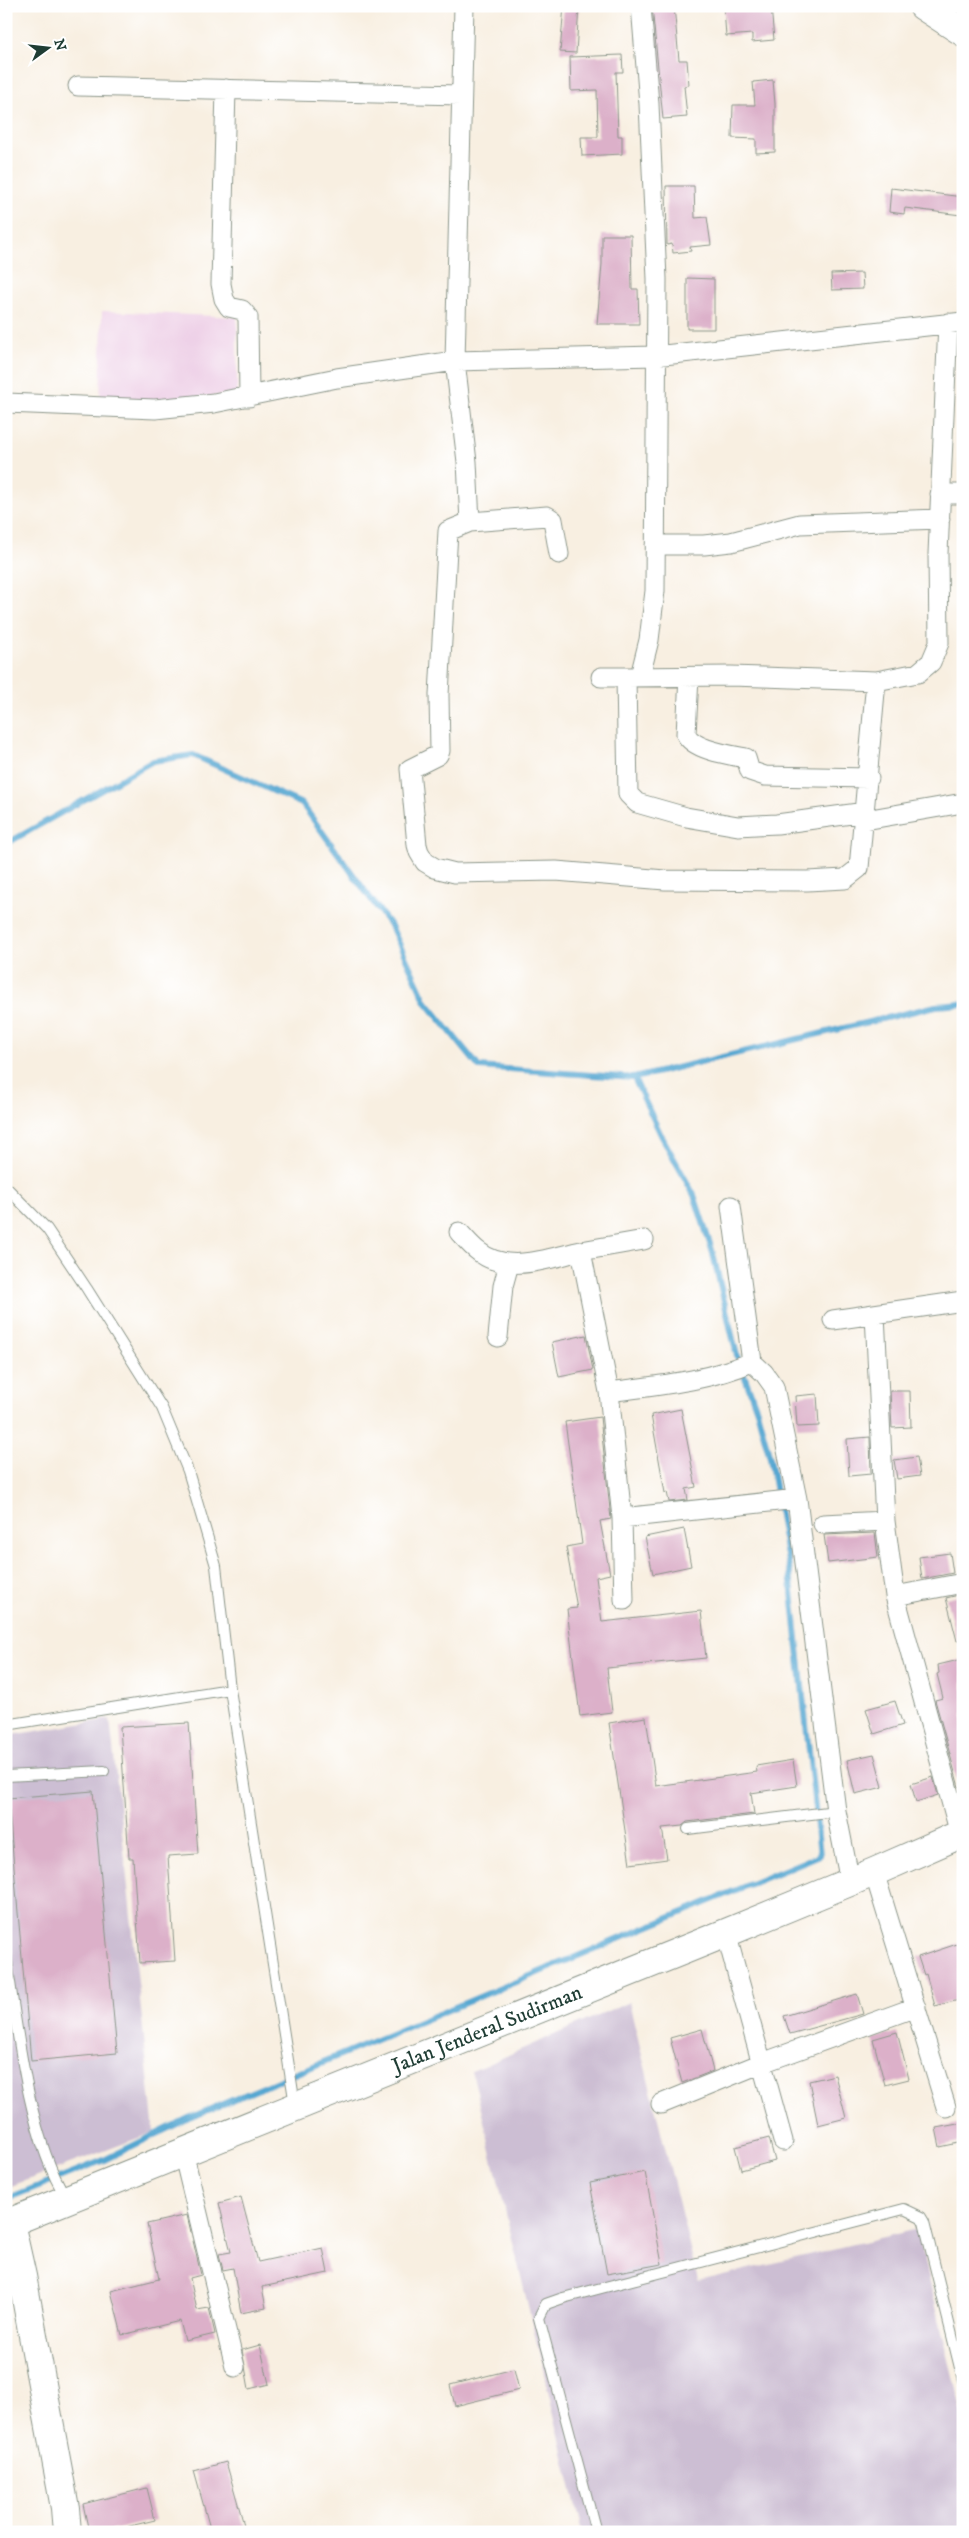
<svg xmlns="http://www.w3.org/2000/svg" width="969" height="2538" viewBox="0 0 969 2538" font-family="'IM FELL DW Pica',serif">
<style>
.built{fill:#eed0e7}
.industrial{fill:#ccbed3}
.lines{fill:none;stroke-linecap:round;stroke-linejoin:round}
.stream{stroke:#56a7d1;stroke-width:6}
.building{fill:#dcb0c9}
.lane-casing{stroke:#8c968a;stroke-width:12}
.street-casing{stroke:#8c968a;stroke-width:21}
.secondary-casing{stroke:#8c968a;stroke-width:30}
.primary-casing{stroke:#8c968a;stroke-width:30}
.lane{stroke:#fff;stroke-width:10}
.street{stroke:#fff;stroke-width:19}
.secondary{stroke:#fff;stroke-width:28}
.primary{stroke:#fff;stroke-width:28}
.labels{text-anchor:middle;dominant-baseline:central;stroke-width:4;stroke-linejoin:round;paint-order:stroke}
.street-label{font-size:21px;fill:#1f3d34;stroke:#fff}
</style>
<rect width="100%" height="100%" fill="#fff"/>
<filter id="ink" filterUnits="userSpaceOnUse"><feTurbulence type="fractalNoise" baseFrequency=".02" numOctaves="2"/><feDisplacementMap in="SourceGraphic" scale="10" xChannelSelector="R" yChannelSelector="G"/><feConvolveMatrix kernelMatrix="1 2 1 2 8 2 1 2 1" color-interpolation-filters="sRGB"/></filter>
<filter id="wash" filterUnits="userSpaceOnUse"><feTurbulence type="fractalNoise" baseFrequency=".0096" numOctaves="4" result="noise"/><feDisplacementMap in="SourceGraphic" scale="20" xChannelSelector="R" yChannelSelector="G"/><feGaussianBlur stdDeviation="1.12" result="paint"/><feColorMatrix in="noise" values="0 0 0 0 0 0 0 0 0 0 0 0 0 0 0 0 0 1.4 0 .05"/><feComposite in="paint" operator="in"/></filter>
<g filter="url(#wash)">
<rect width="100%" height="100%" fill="#f8efe1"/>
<path class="built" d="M102,311L237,317V394L100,405Z"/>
<path class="industrial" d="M110,1719L154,2132L6,2188V1736Z
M629,2002L698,2281L917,2229L963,2417V2532H582L472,2071Z"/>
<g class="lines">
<path class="stream" d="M6,844L153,761L193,755L302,804L392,928L426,1002L479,1067L634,1078L936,1006L963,1004
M6,2199L104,2160L189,2118L820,1855L790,1573L770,1458L757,1410L737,1356L712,1250L694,1195L661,1135L634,1078"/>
</g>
<g id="blocks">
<path class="building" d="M564,6H579L576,53L560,52Z
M652,6H674L679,60H687L689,85L684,86L687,117L663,119Z
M749,6H771L774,40L752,42V34L726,36L724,9Z
M622,55L623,72H616L618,136H622V154L582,156L581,137H598L597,90L571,91L570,57Z
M773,80L775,104V152L756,153V139L732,138L733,105H755L753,82Z
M666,186H694L695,218L707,217L711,245L690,247L691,251L673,253L672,244L667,245Z
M891,188L963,197L961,215L905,208L904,214L889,212Z
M602,235H631L632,289H638L639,324H597L602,264Z
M862,273L863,289L832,290L831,274Z
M687,278L714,279V329H687Z
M586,1335L593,1370L559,1377L552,1342Z
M890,1391H910L911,1427L892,1428Z
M817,1394L819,1426L797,1427L795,1396Z
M681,1409L696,1487L686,1489L688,1500L669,1502L667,1492L665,1493L651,1415Z
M600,1417L611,1519L600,1521L610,1574L596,1577L602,1622L701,1611L706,1658L607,1668L612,1712L580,1716L567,1609L577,1608L566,1547L582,1544L565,1422Z
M870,1437L871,1474L849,1476L847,1439Z
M917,1457L920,1476L897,1479L894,1460Z
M684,1529L691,1566L653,1574L645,1537Z
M875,1533L878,1557L828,1563L824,1535Z
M950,1553L953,1573L922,1579L919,1557Z
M963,1594V1640L957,1641L946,1598Z
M963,1659V1787H959L935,1700L943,1698L937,1674L939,1673L938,1665Z
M895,1701L903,1725L874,1734L866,1709Z
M646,1717L656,1786L757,1772L756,1766L793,1760L797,1786L751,1793L754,1814L687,1822L682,1826L662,1828L667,1859L630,1864L609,1723Z
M189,1723L198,1854L168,1856L175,1961L140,1963L133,1858H129L120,1727Z
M874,1754L883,1787L855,1794L847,1760Z
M933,1777L938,1795L916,1802L911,1784Z
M93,1791L117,2053L31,2061L8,1798Z
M963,1942V1999L935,2006L926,1974L924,1975L918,1957Z
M857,1994L863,2014L790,2034L784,2016Z
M702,2029L713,2071L682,2083L670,2038Z
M897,2032L909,2079L885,2085L873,2039Z
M835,2075L846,2118L818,2125L809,2081Z
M963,2123V2142L940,2147L936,2128Z
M769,2138L775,2161L741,2170L735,2147Z
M645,2172L662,2264L607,2274L590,2183Z
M241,2197L258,2262L323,2248L328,2273L262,2287L266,2308L241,2313L233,2268L223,2270L219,2254L231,2252L219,2203Z
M187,2215L201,2275L190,2278L197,2310L209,2308L215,2334L185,2341L180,2321L122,2335L111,2291L159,2279L147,2224Z
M260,2345L269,2384L249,2389L242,2350Z
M514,2369L519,2390L455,2406L450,2385Z
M226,2462L246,2532H211L194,2471Z
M147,2488L155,2520L105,2532H89L83,2504Z"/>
</g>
</g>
<g filter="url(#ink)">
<use href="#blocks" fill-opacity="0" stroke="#8c968a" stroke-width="1"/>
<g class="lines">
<defs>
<path id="lane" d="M6,1187L47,1229L87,1289L162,1408L188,1471L216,1566L230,1689L295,2105
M6,1725L230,1689
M6,1776L104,1771
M688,1829L836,1811
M6,1954C16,2022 29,2141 66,2197
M596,2532L539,2318L546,2304L563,2298L904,2209L921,2217L924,2222L963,2380"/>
<path id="street" d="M464,6L455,361L467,462L470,522L448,531L439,695L440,751L438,755L410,769L417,845L419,852L425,862L435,868L455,873L556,871L665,880L807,881L845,879L859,868L876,681
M78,86L460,95
M226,89L221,284L224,299L229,307L242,310L248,317L249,397
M6,403L155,409L214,403L337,378L455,361L655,356L963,322
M940,494H963
M470,522L547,516L553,520L559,554
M655,545H704L731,542L800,524L940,519
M640,676L649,640L655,591L657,279L649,104L641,6
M601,677H626
M689,677L686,734C693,750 730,755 746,758L750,771L765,776L869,778
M866,812L777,824L738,826L686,817L637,803L628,794L626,677L731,676L876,681L918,673L931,662L939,643L938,554L948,323
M865,820L963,803
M731,1206L752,1362
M459,1232C465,1238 471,1246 478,1251C506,1275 549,1258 581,1251L609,1392
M581,1251L644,1240
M875,1314L885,1521L895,1596L960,1834
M833,1320L963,1301
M498,1337L503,1286L509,1264
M622,1518L797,1499
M823,1524L885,1521
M895,1596L963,1583
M624,1600L622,1518L609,1392C660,1385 704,1382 752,1362L764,1373L774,1387L797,1499L836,1811L850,1882
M874,1872L946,2107
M726,1933L783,2141
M661,2104L762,2063L916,2007
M183,2152L235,2367"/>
<path id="secondary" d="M923,6L963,32
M10,2223L22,2276L65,2508L67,2532"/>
<g id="primary">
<path id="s1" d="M6,2224L726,1933L874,1872L963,1833"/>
</g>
</defs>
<use href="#lane" class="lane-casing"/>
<use href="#street" class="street-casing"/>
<use href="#secondary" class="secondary-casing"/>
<use href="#primary" class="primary-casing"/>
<use href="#lane" class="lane"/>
<use href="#street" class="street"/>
<use href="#secondary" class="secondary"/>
<use href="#primary" class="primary"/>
</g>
</g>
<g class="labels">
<g class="street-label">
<text stroke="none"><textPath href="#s1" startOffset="519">Jalan Jenderal Sudirman</textPath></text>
</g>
</g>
<rect width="969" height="2538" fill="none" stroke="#fff" stroke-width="25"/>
<g transform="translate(48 48) rotate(75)" stroke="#ffffff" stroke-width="4" paint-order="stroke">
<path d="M0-4L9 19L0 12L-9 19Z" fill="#1f3d34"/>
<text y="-8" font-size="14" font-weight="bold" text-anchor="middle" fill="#1f3d34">N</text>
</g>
</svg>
